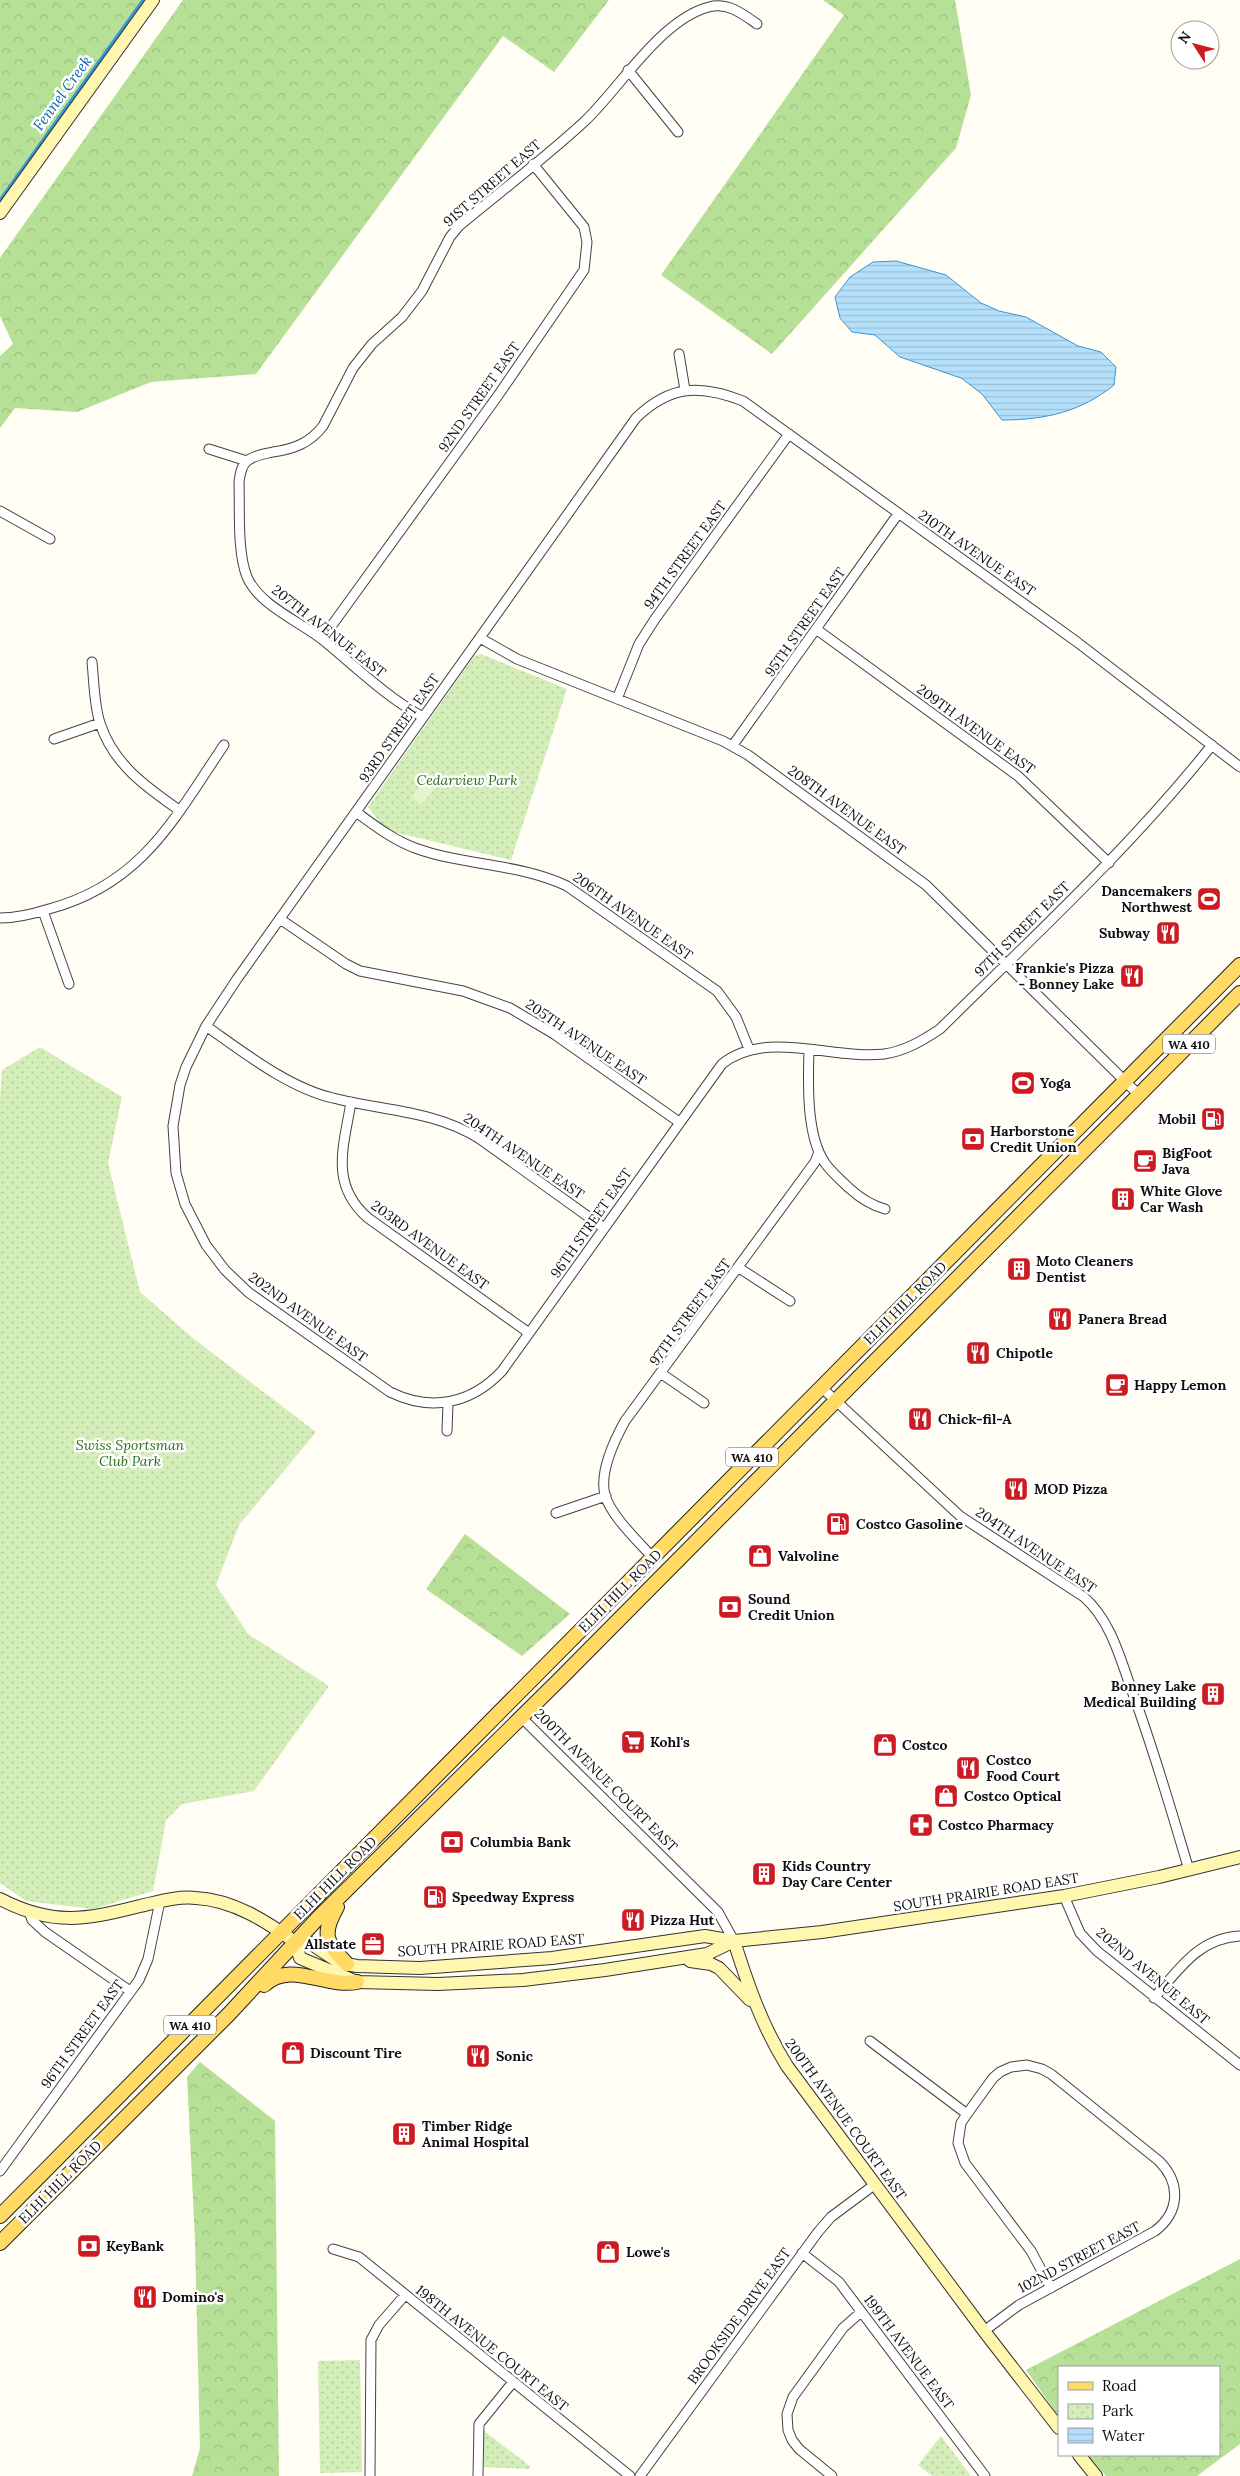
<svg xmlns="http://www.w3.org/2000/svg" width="1240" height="2476" viewBox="0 0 1240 2476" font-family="Lora,serif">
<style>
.forest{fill:url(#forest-crowns)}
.park{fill:url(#park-dots)}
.pitch{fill:#e6f4cb}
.water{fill:url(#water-rules);stroke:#3496d8}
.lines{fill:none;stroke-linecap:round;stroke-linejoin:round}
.stream{stroke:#3496d8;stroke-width:3}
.street-casing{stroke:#434343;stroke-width:11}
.secondary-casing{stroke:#323232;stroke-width:14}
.primary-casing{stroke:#212121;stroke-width:16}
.street{stroke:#fff;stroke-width:9}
.secondary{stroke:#fff6af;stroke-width:12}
.primary{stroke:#ffda64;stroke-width:14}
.labels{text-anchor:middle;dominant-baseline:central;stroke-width:5;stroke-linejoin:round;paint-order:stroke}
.shield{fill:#fff;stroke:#585858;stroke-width:1}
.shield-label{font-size:12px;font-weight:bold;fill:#101010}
.street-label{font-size:14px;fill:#101010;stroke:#fff}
.park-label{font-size:14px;font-style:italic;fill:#2b6f1a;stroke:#fff}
.poi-label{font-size:14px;font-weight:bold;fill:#101010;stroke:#fff;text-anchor:start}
.water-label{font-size:15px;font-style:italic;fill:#0d67ae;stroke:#fff}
</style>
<defs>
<pattern id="forest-crowns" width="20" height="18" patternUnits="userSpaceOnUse" patternTransform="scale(1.25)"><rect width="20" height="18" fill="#b7e097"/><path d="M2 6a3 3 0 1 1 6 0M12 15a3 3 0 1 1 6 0" fill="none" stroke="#9cbf81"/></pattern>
<pattern id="park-dots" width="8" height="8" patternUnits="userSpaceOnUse" patternTransform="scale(1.25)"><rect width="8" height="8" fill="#d4eeb9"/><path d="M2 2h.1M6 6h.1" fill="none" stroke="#b5cb9e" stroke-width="1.8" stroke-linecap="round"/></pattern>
<pattern id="water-rules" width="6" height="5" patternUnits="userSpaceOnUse" patternTransform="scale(1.25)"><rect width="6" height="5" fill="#b4e0fb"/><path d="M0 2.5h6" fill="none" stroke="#9abfd6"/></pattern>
</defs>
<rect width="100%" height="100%" fill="#fffdf4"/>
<path class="forest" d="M0,0H147L0,212Z
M183,0H609L554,72L503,36L256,374L151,382L77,412L15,408L0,428V356L13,344L0,316V258Z
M823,0H955L971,95L956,148L772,354L661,275L844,15Z
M465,1534L570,1614L522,1656L426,1589Z
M200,2062L275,2121L279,2476H192L200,2448L195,2240L187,2077Z
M1240,2259V2444L1197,2476H1106L1088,2455H1219V2367H1059V2417L1026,2370Z"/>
<path class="park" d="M481,654L567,689L511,860L394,832L383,826L368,807L474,656Z
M40,1047L122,1097L108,1163L140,1292L194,1339L316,1432L239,1525L216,1585L248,1634L329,1686L254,1791L182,1804L166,1820L153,1891L93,1909L26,1901L0,1883V1098L2,1070Z
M360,2360L362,2472L320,2473L318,2361Z
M484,2431L530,2466L529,2469L484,2467Z
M941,2436L971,2476H932L918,2465Z"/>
<path class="pitch" d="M427,776L438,785L421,805L411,797Z"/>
<path class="water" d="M896,261L946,275L981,303L999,311L1026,317L1078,346L1101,352L1116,367L1114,385C1081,412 1044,420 1002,420L982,394L961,378L900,357L875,335L852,332L840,318L835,297L850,277L873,262Z"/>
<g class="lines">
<path class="stream" d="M0,200L143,0"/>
<defs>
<path id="street" d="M628,70L678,132
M679,354L685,390
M209,449L247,461
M0,511L50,539
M816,629L1018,776L1109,863
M480,638L517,659L723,741L748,755L926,885L1138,1094
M322,639L497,397L584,270L587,242L584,227L533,164
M92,662C94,681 94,705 100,723C113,764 146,787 179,810
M617,699L639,644L655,619L789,434
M423,717C386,697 355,666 323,640C299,621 260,606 247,577C237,552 240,510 239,482C240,475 241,466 247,461C254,455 265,454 273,452C294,449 310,443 323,426L353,368L372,344L402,317L422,291L450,237L459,226C501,191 545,158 585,121C619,89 661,19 709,7C728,2 743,14 757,24
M54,739L100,723
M733,745L898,514
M1212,745C1130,848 1033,937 940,1029C922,1041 905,1051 884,1054C833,1060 766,1029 722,1064L502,1371C471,1404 431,1412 390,1392L248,1292L225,1270L206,1245L185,1204L176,1173L173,1126L180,1085L186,1067L206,1026L237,979L636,418C670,385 700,384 743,401L1077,642L1240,767
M356,812C374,825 393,840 415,848C464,866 518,863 567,886L717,991L736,1017L749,1049
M43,911L69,984
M0,918C17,918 33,914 49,909C142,884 174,819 224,745
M280,919L346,964L360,971L463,991L510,1008L554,1034L679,1122
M206,1026C243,1052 289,1088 333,1098C383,1111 434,1110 480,1139L604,1228
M809,1050C808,1082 806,1136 825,1163C831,1172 841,1180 849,1188C860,1198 870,1205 885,1209
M351,1102C344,1146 329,1184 368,1218L529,1333
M739,1268L790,1301
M662,1374L704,1403
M821,1387L960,1516L1084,1597C1111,1621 1120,1658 1132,1691C1154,1750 1171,1810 1189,1870
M447,1431L448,1403
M556,1513L606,1496
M653,1558C638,1541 611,1516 605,1495C599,1472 614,1441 625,1421L815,1162L819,1152
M521,1717L718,1912L734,1941
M1064,1896L1080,1933L1097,1951L1240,2065
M30,1914L32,1920L45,1932L130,1991
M1154,1998C1179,1969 1199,1938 1240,1936
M870,2041L967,2114
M0,2171L139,1980L148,1959L160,1901
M333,2249L359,2257L630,2476
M802,2253L839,2282L985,2476
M984,2331L1019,2305L1155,2231C1180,2212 1181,2183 1159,2161L1051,2074L1042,2069L1027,2065L1011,2067L1000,2072L993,2078L967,2114L961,2123L958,2143L965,2163L1031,2251L1051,2288
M370,2476L371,2340L379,2325L405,2295
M478,2476L479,2424L513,2382
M640,2476L818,2232L831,2217L874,2185
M832,2476L799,2449L792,2440L788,2430L787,2414L793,2397L843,2328L861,2312"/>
<path id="secondary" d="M0,213L153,0
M0,1899C52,1926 85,1920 140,1906C158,1902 177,1896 196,1898C233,1900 266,1921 295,1942
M734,1941C748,1985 762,2026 787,2066L984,2331L1059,2428
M295,1942L310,1943L340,1963L357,1966L420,1968L552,1958L705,1936L734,1941L822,1932L1064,1896L1159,1877L1240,1857
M295,1942L300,1958L357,1982L438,1984L523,1980L605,1970L707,1954L734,1941
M690,1961L711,1964L719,1968L750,2000
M1079,2455L1096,2476"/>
<path id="primary" d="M337,1907C321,1935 326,1942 347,1964
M264,1985C291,1960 324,1988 357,1982
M0,2216L1240,965
M0,2243L229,2014L318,1918L560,1679L1240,993"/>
</defs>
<use href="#street" class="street-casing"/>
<use href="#secondary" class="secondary-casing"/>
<use href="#primary" class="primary-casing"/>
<use href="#street" class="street"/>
<use href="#secondary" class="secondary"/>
<use href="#primary" class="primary"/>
</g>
<defs>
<symbol id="stadium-square" viewBox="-11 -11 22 22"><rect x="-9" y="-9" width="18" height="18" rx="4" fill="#cd1b23" stroke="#fff"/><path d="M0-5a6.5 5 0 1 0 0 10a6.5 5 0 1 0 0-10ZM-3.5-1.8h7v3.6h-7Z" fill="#fff"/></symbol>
<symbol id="restaurant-square" viewBox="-11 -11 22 22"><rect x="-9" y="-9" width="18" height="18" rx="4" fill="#cd1b23" stroke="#fff"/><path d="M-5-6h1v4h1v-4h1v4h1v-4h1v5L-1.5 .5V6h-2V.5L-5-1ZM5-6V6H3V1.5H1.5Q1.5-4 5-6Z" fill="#fff"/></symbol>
<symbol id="fuel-square" viewBox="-11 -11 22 22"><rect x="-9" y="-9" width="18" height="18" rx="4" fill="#cd1b23" stroke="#fff"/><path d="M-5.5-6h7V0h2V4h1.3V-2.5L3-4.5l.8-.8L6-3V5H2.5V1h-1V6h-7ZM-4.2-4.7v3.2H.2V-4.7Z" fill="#fff"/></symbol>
<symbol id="bank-square" viewBox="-11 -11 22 22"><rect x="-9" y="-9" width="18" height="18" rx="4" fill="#cd1b23" stroke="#fff"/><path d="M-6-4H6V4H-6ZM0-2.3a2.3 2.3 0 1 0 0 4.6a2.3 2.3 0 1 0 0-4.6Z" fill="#fff"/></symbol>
<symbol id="cafe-square" viewBox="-11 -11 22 22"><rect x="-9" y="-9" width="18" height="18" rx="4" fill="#cd1b23" stroke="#fff"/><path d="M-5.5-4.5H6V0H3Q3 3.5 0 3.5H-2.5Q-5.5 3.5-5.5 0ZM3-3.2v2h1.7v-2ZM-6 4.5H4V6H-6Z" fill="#fff"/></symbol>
<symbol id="building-square" viewBox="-11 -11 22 22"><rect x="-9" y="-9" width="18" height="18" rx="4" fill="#cd1b23" stroke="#fff"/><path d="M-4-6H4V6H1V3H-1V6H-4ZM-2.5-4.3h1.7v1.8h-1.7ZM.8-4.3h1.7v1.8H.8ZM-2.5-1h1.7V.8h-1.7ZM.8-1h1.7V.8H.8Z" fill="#fff"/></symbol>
<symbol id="shop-square" viewBox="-11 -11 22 22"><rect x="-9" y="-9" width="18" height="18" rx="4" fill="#cd1b23" stroke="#fff"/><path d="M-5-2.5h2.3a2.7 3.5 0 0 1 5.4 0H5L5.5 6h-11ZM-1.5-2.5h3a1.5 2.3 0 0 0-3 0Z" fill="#fff"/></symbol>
<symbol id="supermarket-square" viewBox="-11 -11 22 22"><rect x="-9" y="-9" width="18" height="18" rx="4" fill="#cd1b23" stroke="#fff"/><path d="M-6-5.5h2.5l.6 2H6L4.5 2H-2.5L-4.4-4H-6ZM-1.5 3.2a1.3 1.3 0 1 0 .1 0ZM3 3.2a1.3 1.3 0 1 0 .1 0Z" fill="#fff"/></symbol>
<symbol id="pharmacy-square" viewBox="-11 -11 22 22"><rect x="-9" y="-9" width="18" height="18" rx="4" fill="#cd1b23" stroke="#fff"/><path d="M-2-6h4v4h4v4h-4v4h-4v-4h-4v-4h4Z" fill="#fff"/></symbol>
<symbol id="office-square" viewBox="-11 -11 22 22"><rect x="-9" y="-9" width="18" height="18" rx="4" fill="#cd1b23" stroke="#fff"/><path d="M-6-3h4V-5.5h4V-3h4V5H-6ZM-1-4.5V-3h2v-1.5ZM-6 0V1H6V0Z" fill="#fff"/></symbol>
</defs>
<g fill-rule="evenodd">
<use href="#stadium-square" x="1195" y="885" width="28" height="28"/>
<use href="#restaurant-square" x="1154" y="919" width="28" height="28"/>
<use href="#restaurant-square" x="1118" y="962" width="28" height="28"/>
<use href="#stadium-square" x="1009" y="1069" width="28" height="28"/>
<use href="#fuel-square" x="1199" y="1105" width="28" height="28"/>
<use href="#bank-square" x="959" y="1125" width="28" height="28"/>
<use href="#cafe-square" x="1131" y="1147" width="28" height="28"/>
<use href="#building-square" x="1109" y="1185" width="28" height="28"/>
<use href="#building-square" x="1005" y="1255" width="28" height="28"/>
<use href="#restaurant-square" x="1046" y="1305" width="28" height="28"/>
<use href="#restaurant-square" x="964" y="1339" width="28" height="28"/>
<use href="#cafe-square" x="1103" y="1371" width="28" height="28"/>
<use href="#restaurant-square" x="906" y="1405" width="28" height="28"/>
<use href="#restaurant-square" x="1002" y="1475" width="28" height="28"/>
<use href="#fuel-square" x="824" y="1510" width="28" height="28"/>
<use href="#shop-square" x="746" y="1542" width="28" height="28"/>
<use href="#bank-square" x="716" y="1593" width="28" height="28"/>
<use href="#building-square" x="1199" y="1680" width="28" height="28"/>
<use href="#supermarket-square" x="619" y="1728" width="28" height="28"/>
<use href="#shop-square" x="871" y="1731" width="28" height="28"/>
<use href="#restaurant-square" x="954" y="1754" width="28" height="28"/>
<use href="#shop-square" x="932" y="1782" width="28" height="28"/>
<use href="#pharmacy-square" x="907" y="1811" width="28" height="28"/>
<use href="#bank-square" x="438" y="1828" width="28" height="28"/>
<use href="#building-square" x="750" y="1860" width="28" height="28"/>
<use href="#fuel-square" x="421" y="1883" width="28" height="28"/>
<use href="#restaurant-square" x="619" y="1906" width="28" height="28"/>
<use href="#office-square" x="359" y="1930" width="28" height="28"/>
<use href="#shop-square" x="279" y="2039" width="28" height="28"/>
<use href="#restaurant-square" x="464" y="2042" width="28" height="28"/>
<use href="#building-square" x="390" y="2120" width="28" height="28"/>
<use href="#bank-square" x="75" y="2232" width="28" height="28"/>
<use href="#shop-square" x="594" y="2238" width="28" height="28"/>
<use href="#restaurant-square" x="131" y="2283" width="28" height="28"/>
</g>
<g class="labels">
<g class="shield">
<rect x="1163" y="1034.5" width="52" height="19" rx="4"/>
<rect x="726" y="1447.5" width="52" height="19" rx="4"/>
<rect x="164" y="2015.5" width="52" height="19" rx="4"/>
</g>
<g class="shield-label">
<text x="1189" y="1044">WA 410</text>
<text x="752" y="1457">WA 410</text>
<text x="190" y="2025">WA 410</text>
</g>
<g class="street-label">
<text transform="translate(492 183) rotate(-41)">91ST STREET EAST</text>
<text transform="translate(479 397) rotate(-55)">92ND STREET EAST</text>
<text transform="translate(977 553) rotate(35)">210TH AVENUE EAST</text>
<text transform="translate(685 555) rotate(-54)">94TH STREET EAST</text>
<text transform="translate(805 622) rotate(-55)">95TH STREET EAST</text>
<text transform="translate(329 631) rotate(38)">207TH AVENUE EAST</text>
<text transform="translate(399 728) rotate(-55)">93RD STREET EAST</text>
<text transform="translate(976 729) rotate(36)">209TH AVENUE EAST</text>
<text transform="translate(847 810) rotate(36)">208TH AVENUE EAST</text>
<text transform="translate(633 916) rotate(35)">206TH AVENUE EAST</text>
<text transform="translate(1022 929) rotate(-45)">97TH STREET EAST</text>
<text transform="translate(586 1042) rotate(34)">205TH AVENUE EAST</text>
<text transform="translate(524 1156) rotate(34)">204TH AVENUE EAST</text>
<text transform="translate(591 1223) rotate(-55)">96TH STREET EAST</text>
<text transform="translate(430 1245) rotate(36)">203RD AVENUE EAST</text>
<text transform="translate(905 1303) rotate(-45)">ELHI HILL ROAD</text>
<text transform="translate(690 1312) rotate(-54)">97TH STREET EAST</text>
<text transform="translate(308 1317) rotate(36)">202ND AVENUE EAST</text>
<text transform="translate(1036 1550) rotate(34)">204TH AVENUE EAST</text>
<text transform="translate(620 1591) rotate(-45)">ELHI HILL ROAD</text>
<text transform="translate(606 1780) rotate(45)">200TH AVENUE COURT EAST</text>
<text transform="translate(335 1878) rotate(-45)">ELHI HILL ROAD</text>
<text transform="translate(986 1892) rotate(-9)">SOUTH PRAIRIE ROAD EAST</text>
<text transform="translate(491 1945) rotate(-4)">SOUTH PRAIRIE ROAD EAST</text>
<text transform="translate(1153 1976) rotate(40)">202ND AVENUE EAST</text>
<text transform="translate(82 2034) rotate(-54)">96TH STREET EAST</text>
<text transform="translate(846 2119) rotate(54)">200TH AVENUE COURT EAST</text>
<text transform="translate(60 2182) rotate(-45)">ELHI HILL ROAD</text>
<text transform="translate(1079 2257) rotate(-28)">102ND STREET EAST</text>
<text transform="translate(739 2316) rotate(-54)">BROOKSIDE DRIVE EAST</text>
<text transform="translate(492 2348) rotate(39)">198TH AVENUE COURT EAST</text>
<text transform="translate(909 2352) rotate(53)">199TH AVENUE EAST</text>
</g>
<g class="park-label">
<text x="467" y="780">Cedarview Park</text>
<text x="130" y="1445">Swiss Sportsman<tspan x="130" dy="16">Club Park</tspan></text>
</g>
<g class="poi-label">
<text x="1192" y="891" text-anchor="end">Dancemakers<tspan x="1192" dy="16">Northwest</tspan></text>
<text x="1150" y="933" text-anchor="end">Subway</text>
<text x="1114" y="968" text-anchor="end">Frankie's Pizza<tspan x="1114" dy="16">- Bonney Lake</tspan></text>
<text x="1040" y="1083">Yoga</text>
<text x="1196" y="1119" text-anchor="end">Mobil</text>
<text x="990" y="1131">Harborstone<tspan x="990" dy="16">Credit Union</tspan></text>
<text x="1162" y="1153">BigFoot<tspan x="1162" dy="16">Java</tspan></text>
<text x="1140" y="1191">White Glove<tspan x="1140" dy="16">Car Wash</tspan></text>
<text x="1036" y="1261">Moto Cleaners<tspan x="1036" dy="16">Dentist</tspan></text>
<text x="1078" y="1319">Panera Bread</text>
<text x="996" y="1353">Chipotle</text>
<text x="1134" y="1385">Happy Lemon</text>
<text x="938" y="1419">Chick-fil-A</text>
<text x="1034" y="1489">MOD Pizza</text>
<text x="856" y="1524">Costco Gasoline</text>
<text x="778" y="1556">Valvoline</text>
<text x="748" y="1599">Sound<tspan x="748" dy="16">Credit Union</tspan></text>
<text x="1196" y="1686" text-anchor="end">Bonney Lake<tspan x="1196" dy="16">Medical Building</tspan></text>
<text x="650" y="1742">Kohl's</text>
<text x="902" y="1745">Costco</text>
<text x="986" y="1760">Costco<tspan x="986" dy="16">Food Court</tspan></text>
<text x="964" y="1796">Costco Optical</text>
<text x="938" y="1825">Costco Pharmacy</text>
<text x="470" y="1842">Columbia Bank</text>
<text x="782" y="1866">Kids Country<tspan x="782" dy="16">Day Care Center</tspan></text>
<text x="452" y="1897">Speedway Express</text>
<text x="650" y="1920">Pizza Hut</text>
<text x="356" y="1944" text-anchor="end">Allstate</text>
<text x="310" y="2053">Discount Tire</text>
<text x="496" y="2056">Sonic</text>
<text x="422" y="2126">Timber Ridge<tspan x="422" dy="16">Animal Hospital</tspan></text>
<text x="106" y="2246">KeyBank</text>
<text x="626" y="2252">Lowe's</text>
<text x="162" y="2297">Domino's</text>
</g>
<g class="water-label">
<text transform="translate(62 93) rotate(-54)">Fennel Creek</text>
</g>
</g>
<rect x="1058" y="2366" width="162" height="90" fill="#ffffff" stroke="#9f9f9f"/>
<rect x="1068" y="2382" width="25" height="8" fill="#ffda64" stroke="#9f9f9f"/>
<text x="1102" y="2391" font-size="15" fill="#101010">Road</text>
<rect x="1068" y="2404" width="25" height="15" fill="url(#park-dots)" stroke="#9f9f9f"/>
<text x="1102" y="2416" font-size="15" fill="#101010">Park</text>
<rect x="1068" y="2428" width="25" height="15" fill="url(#water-rules)" stroke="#9f9f9f"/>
<text x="1102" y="2441" font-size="15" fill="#101010">Water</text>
<g transform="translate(1195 45) rotate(306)"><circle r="24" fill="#ffffff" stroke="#9f9f9f"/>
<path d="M0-4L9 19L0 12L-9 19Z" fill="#cd1b23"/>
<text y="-8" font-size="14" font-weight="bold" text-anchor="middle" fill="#101010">N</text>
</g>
</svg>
